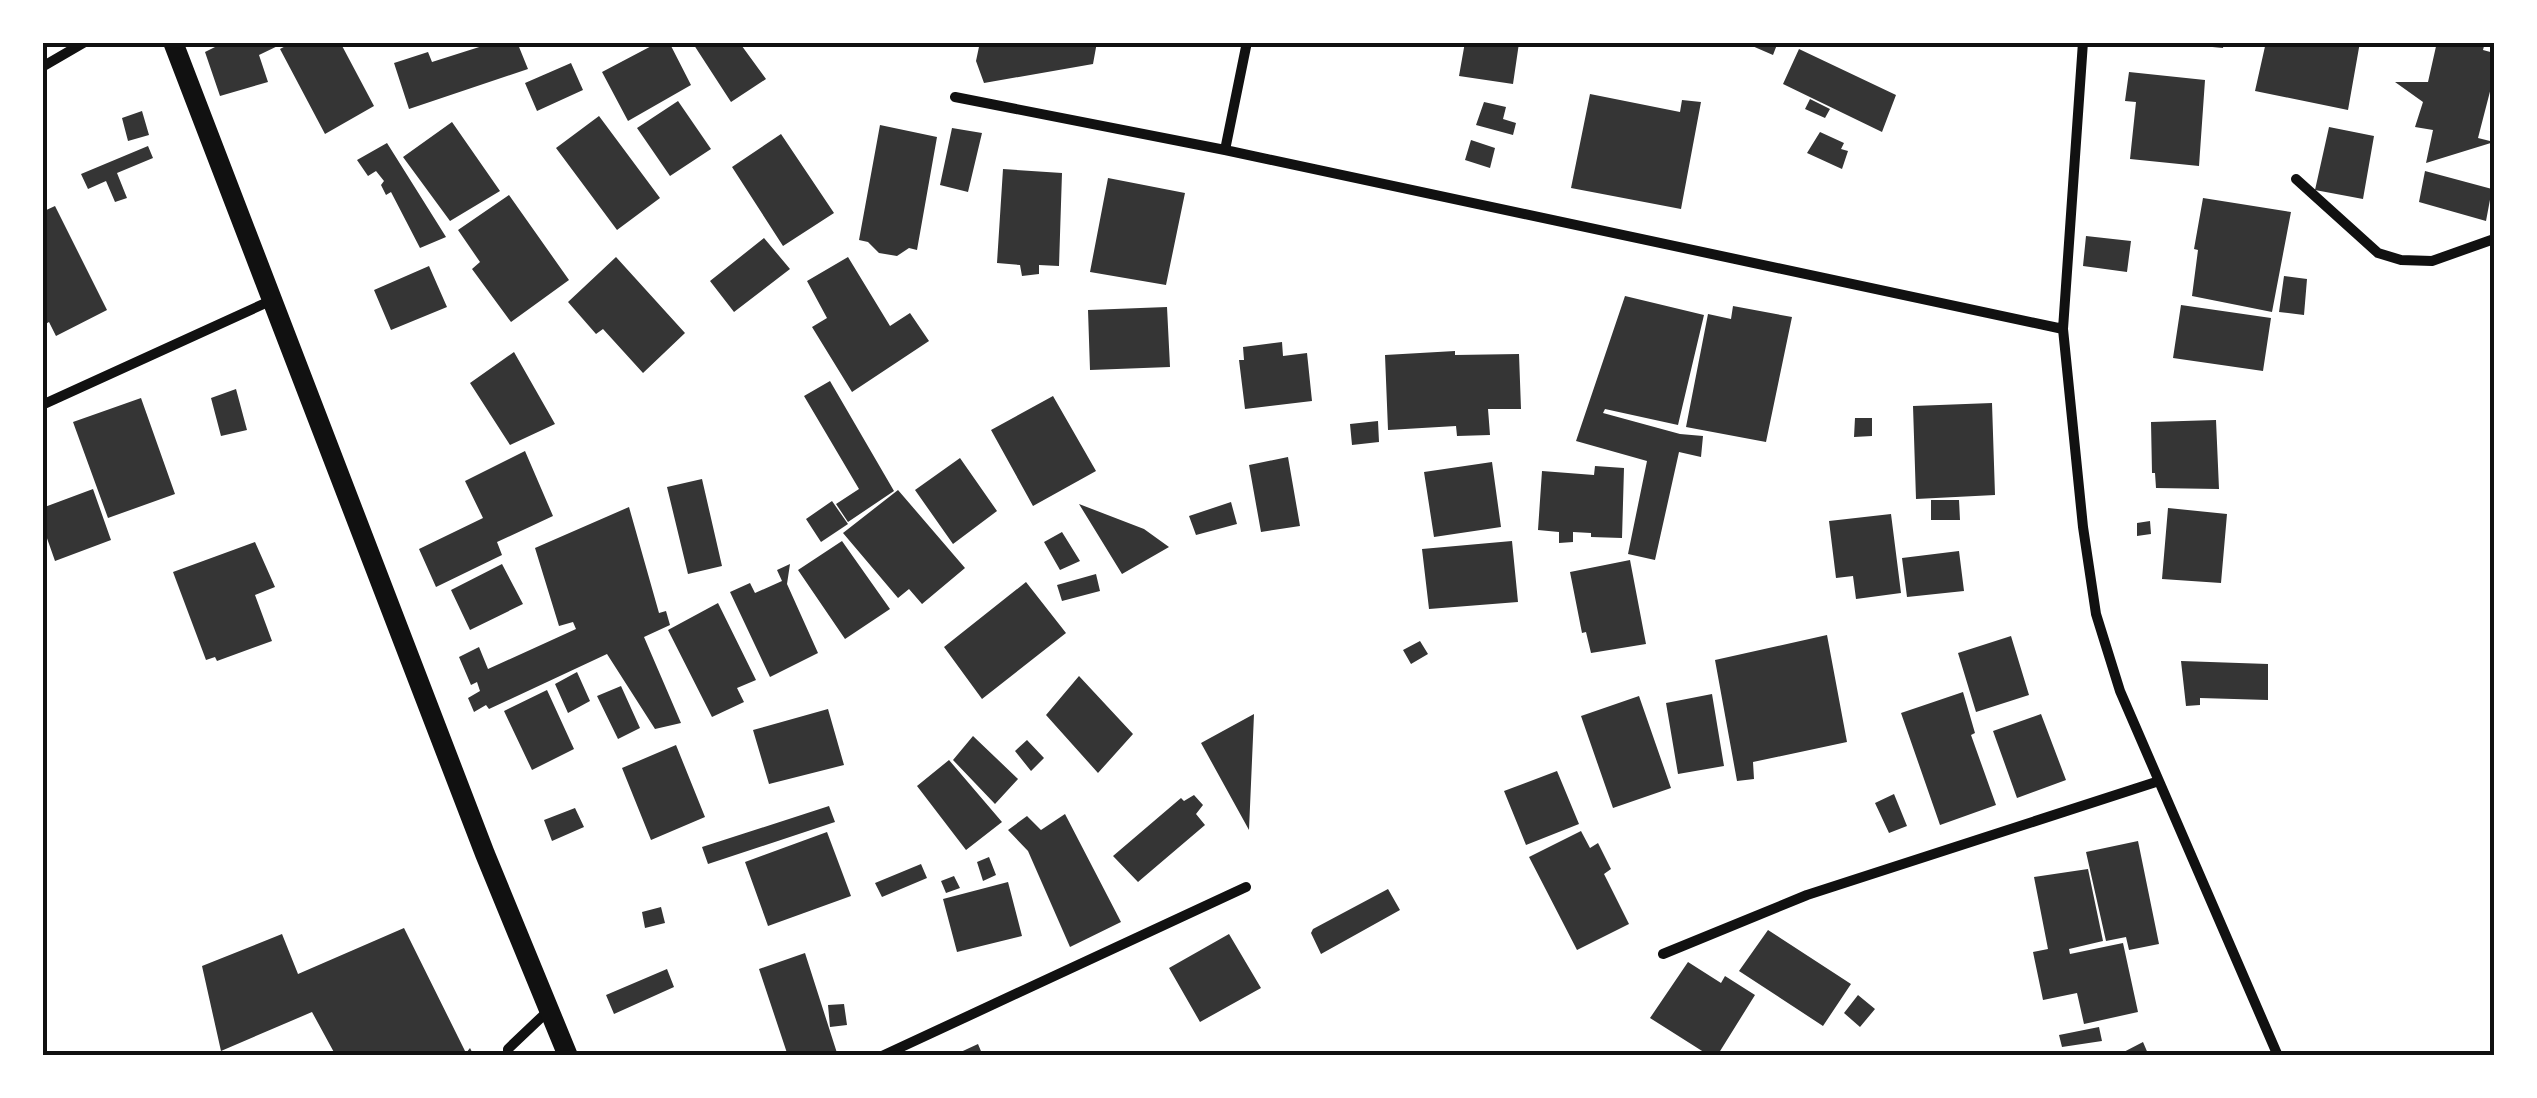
<svg xmlns="http://www.w3.org/2000/svg" width="2537" height="1098" viewBox="0 0 2537 1098" font-family="'Golos Text',sans-serif">
<style>
.building{fill:#353535}
.lines{fill:none;stroke-linecap:round;stroke-linejoin:round}
.minor{stroke:#111;stroke-width:10}
.secondary{stroke:#111;stroke-width:20}
.neatline{fill:none;stroke:#111;stroke-width:4}
</style>
<rect width="100%" height="100%" fill="#fff"/>
<path class="building" d="M225,42H286L259,55L268,82L220,96L205,52Z
M293,42H340L374,106L325,134L280,49Z
M495,42H517L528,69L409,109L394,63L428,52L432,62Z
M659,42H669L691,85L628,121L602,72Z
M692,42H739L766,79L731,102Z
M980,42H1097L1093,64L984,83L976,61Z
M1465,42L1519,43L1513,84L1459,76Z
M1743,42H1778L1773,55Z
M2192,42H2224L2223,48L2191,45Z
M2266,42H2360L2348,110L2255,91Z
M2437,42H2485L2483,50L2494,53V76L2478,138L2494,142L2426,163L2433,130L2415,127L2423,102L2395,82H2428Z
M1799,49L1896,95L1882,132L1783,84Z
M571,63L583,90L537,111L525,83Z
M2129,72L2205,80L2199,166L2130,159L2136,102L2125,101Z
M1590,94L1680,112L1682,100L1701,102L1681,209L1571,188Z
M1810,99L1830,109L1825,118L1805,109Z
M678,101L711,149L670,176L637,128Z
M1484,102L1506,107L1503,119L1516,123L1513,135L1476,125Z
M142,111L149,135L128,141L122,118Z
M599,116L660,198L617,230L556,148Z
M452,122L500,191L450,221L403,157Z
M880,125L937,137L917,250L909,248L897,256L879,253L868,242L859,240Z
M2329,127L2374,136L2363,199L2315,190Z
M952,128L982,133L968,192L940,185Z
M1820,132L1844,143L1841,149L1848,151L1842,169L1807,153Z
M781,134L834,213L783,246L732,167Z
M1471,140L1495,148L1490,168L1465,160Z
M387,143L441,229L446,237L420,248L391,192L386,195L381,185L384,181L376,171L368,176L357,160Z
M148,146L153,158L117,173L127,198L115,202L106,181L88,189L81,174Z
M1003,169L1062,173L1059,266L1039,265V274L1022,276L1020,265L997,263Z
M2425,171L2492,189L2486,221L2419,202Z
M1108,178L1185,193L1166,285L1090,272Z
M509,195L569,280L511,322L472,269L480,262L458,230Z
M2203,198L2291,212L2272,312L2192,296L2198,250L2194,249Z
M55,206L107,310L56,336L49,322L42,326V212Z
M2086,236L2131,241L2127,272L2083,266Z
M764,238L790,269L734,312L710,281Z
M616,257L685,333L643,373L603,329L596,334L568,302Z
M848,257L890,326L910,313L929,341L852,392L812,327L827,318L807,281Z
M429,266L447,307L391,330L374,290Z
M2284,276L2307,279L2304,315L2279,312Z
M1625,296L1704,315L1678,425L1605,409L1603,413L1680,434L1703,436L1701,457L1679,452L1655,560L1628,554L1647,461L1576,441Z
M2181,305L2271,318L2263,371L2173,358Z
M1733,306L1792,317L1766,442L1686,427L1708,314L1731,319Z
M1167,307L1170,367L1090,370L1088,310Z
M1282,342L1283,356L1307,353L1312,401L1245,409L1239,360H1244L1243,347Z
M1455,351V355L1519,354L1521,409H1488L1490,435L1457,436L1456,426L1388,430L1385,355Z
M514,352L555,424L510,445L470,383Z
M830,381L894,491L848,522L836,504L859,489L804,396Z
M236,389L247,430L221,436L211,398Z
M1053,396L1096,471L1033,506L991,430Z
M141,398L175,494L108,518L73,422Z
M1992,403L1995,495L1916,499L1913,406Z
M1855,418H1872V436L1854,437Z
M2216,420L2219,489L2156,488L2155,473H2152L2151,422Z
M1378,421L1379,442L1352,445L1350,424Z
M525,451L553,516L497,542L502,555L436,587L419,549L483,518L465,481Z
M1288,457L1300,526L1261,532L1249,465Z
M960,458L997,511L953,544L915,490Z
M1492,462L1501,527L1434,537L1424,472Z
M1595,466L1624,468L1622,538L1591,537V533L1573,532V542L1559,543V532L1538,530L1542,471L1594,475Z
M702,479L722,566L688,574L667,487Z
M93,489L111,540L55,561L42,524V508Z
M898,490L965,568L922,604L909,589L898,598L843,533Z
M1931,500H1959L1960,520H1931Z
M832,501L848,524L821,542L806,519Z
M1231,502L1237,524L1196,535L1189,516Z
M1079,504L1144,529L1169,547L1122,574Z
M629,507L659,613L666,611L670,625L644,637L681,723L655,729L607,654L489,709L486,705L474,712L468,698L480,691L477,682L471,685L459,657L479,647L488,669L576,629L573,622L559,626L535,548Z
M2168,508L2227,514L2221,583L2162,579Z
M1891,514L1901,593L1856,599L1853,576L1836,578L1829,521Z
M2150,521L2151,534L2137,536V523Z
M1062,532L1080,561L1060,570L1044,542Z
M842,541L890,609L845,639L798,570Z
M1512,541L1518,602L1429,609L1422,549Z
M255,542L275,587L255,595L272,641L217,661L215,657L206,660L173,572Z
M1959,551L1964,591L1907,597L1902,558Z
M1630,560L1646,644L1591,653L1586,632L1582,633L1570,572Z
M502,564L523,604L470,630L451,590Z
M790,564L787,584L818,653L770,677L730,592L750,583L755,593L782,581L777,570Z
M1096,574L1100,591L1062,601L1057,585Z
M1026,582L1066,633L982,699L944,647Z
M718,603L756,680L737,688L744,702L712,717L668,630Z
M1827,635L1847,742L1753,762L1754,779L1737,781L1715,660Z
M2011,636L2029,695L1976,712L1958,653Z
M1420,641L1428,654L1411,664L1403,650Z
M2181,661L2268,664V700L2200,698V705L2186,706Z
M577,672L590,701L568,713L555,684Z
M1079,676L1133,734L1098,773L1046,715Z
M621,686L640,728L618,739L597,696Z
M547,690L574,749L532,770L504,711Z
M1963,692L1975,733L1971,735L1996,805L1940,825L1901,713Z
M1712,694L1724,766L1678,774L1666,703Z
M1639,696L1671,788L1613,808L1581,716Z
M828,709L844,765L769,784L753,730Z
M1254,714L1249,830L1201,743Z
M2041,714L2066,780L2017,798L1993,731Z
M973,736L1018,779L995,804L953,760Z
M1027,740L1044,758L1031,771L1015,751Z
M676,745L705,817L651,840L622,768Z
M949,760L1002,822L966,850L917,786Z
M1557,771L1579,824L1526,845L1504,791Z
M1894,794L1907,826L1889,833L1875,803Z
M1194,795L1203,805L1196,814L1205,825L1138,882L1113,856L1181,798L1184,801Z
M829,806L835,822L708,864L702,847Z
M575,808L584,827L552,841L544,820Z
M1065,814L1121,922L1070,947L1028,851L1008,830L1027,816L1041,830Z
M1581,831L1590,848L1598,843L1611,869L1604,874L1629,924L1577,950L1529,857Z
M827,832L851,896L768,926L745,862Z
M2138,841L2159,944L2129,950L2126,937L2106,941L2086,852Z
M989,857L996,875L983,881L977,862Z
M921,864L927,878L882,897L875,883Z
M2088,869L2103,941L2069,949L2070,954L2123,943L2138,1012L2084,1024L2077,993L2043,1000L2033,952L2048,949L2034,877Z
M954,876L960,888L946,893L941,881Z
M1008,882L1022,936L957,952L943,899Z
M1388,889L1400,910L1321,954L1311,933L1313,929Z
M661,907L665,923L645,928L642,912Z
M404,928L466,1053L470,1048L474,1056H336L312,1012L221,1051L202,966L282,934L298,974Z
M1768,930L1851,984L1823,1026L1739,971Z
M1229,934L1261,988L1200,1022L1169,968Z
M805,953L837,1053L828,1056H788L759,969Z
M1688,962L1721,983L1725,976L1755,995L1717,1056H1710L1650,1018Z
M667,969L674,987L614,1014L606,995Z
M1858,995L1875,1009L1860,1027L1844,1013Z
M844,1004L847,1025L830,1027L828,1005Z
M2099,1027L2102,1041L2062,1047L2059,1035Z
M2143,1042L2149,1056H2116Z
M978,1044L983,1056H952Z"/>
<g class="lines">
<path class="minor" d="M2083,42L2063,329L2083,527L2096,614L2120,691L2278,1056
M42,67L85,42
M955,97L1225,150L2063,329
M1225,150L1247,42
M2296,179L2378,253L2401,260L2432,261L2494,239
M42,405L270,301
M1663,954L1807,895L2159,781
M508,1056V1049L549,1010
M882,1056L1246,887"/>
<path class="secondary" d="M173,42L485,854L568,1056"/>
</g>
<rect width="2537" height="1098" fill="none" stroke="#ffffff" stroke-width="90"/>
<rect x="45" y="45" width="2447" height="1008" class="neatline"/>
</svg>
